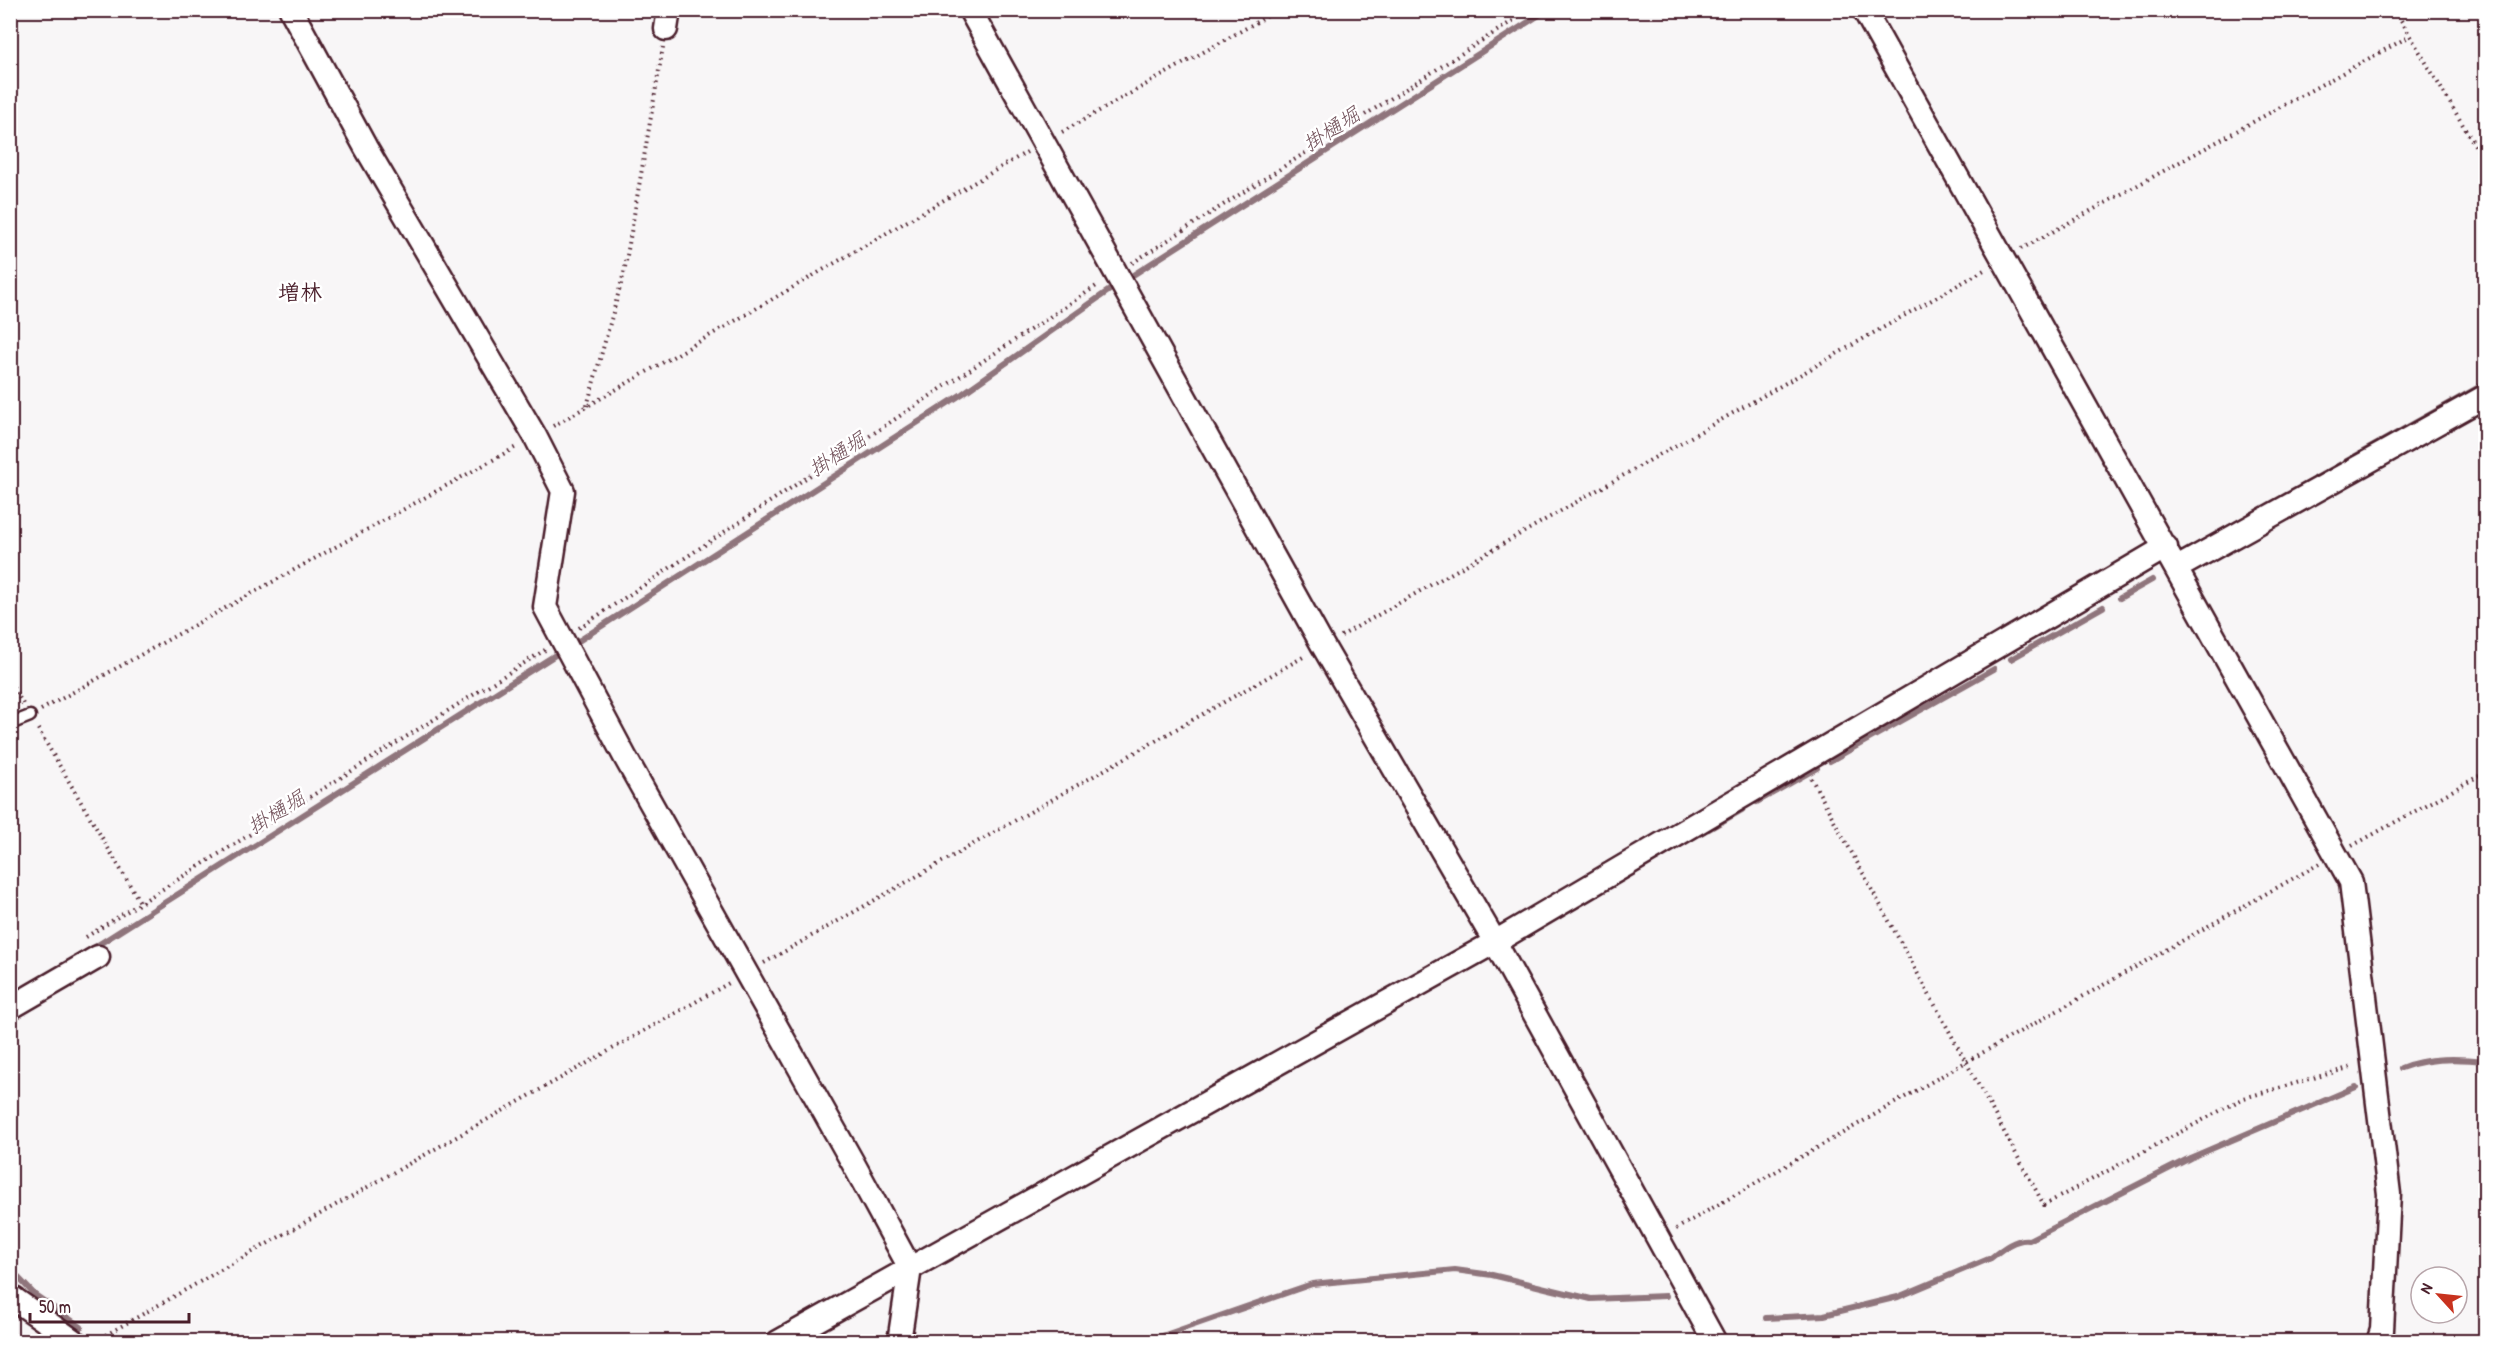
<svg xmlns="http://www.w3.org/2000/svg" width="2496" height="1352" viewBox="0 0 2496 1352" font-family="'Patrick Hand','Klee One',sans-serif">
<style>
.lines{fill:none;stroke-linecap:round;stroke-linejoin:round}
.stream{stroke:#8f747b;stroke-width:6}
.service-casing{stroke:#4a1f2b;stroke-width:15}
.minor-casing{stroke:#4a1f2b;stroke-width:27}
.path{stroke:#4a1f2b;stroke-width:4;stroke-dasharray:1.5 4.5;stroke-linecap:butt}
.service{stroke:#fff;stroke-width:10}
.minor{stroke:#fff;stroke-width:22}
.labels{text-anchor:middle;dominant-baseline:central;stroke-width:5;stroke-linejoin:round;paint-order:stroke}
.water-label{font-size:21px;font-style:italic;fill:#72515a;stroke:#fff}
.quarter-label{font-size:22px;font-weight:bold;fill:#4a1f2b;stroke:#fff}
</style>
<rect width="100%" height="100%" fill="#f8f6f7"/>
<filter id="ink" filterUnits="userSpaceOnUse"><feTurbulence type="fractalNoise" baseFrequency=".0167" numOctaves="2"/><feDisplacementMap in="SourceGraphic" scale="12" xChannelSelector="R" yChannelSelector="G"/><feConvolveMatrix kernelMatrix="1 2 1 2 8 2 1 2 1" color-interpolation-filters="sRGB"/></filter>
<g filter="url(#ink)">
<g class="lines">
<path class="stream" d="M1133,275L1547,10
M2316,478L2486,383
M2120,598L2152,580
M577,642L962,394L1111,289
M2011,659L2103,607
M1830,761L1994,669
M1757,802L1817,768
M1709,829L1742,810
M90,950L560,652
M2401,1068C2427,1057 2458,1058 2486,1061
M10,1269L35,1295L81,1327
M1766,1318L1824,1315L1898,1297L1991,1258C2001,1250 2015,1238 2029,1240L2190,1158L2356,1087
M1145,1342L1312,1284L1455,1270L1492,1275L1591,1299L1666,1296"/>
<defs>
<path id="service" d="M10,724L30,716"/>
<path id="minor" d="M291,10L366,148L535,436L563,491L545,607L625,757L853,1163L910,1268L899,1342
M970,10L1323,646L1495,942L1715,1342
M1864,10L2351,882L2389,1194L2382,1330L2378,1342
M666,29L669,10
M2177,568L2486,396
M10,1008L98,957
M10,1296L75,1342
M778,1342L1495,942L2166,547"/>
</defs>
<use href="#service" class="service-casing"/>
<use href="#minor" class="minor-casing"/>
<path class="path" d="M2395,10L2486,164
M1062,132L1278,10
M2021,249L2410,36
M1132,263L1530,10
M587,406L624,273L663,47
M553,426L1027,152
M579,628L1098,285
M1341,636L1986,269
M10,682L23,704
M41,710L518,446
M38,729L141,904
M1811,778L2044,1205L2244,1098L2352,1067
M2352,846L2486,772
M86,937L545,650
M764,963L1305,656
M1676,1229L1966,1062L2319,864
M95,1341L729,983"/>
<use href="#service" class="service"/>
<use href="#minor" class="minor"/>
</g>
</g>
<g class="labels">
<g class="water-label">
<text transform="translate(1331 129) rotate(-33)">掛樋堀</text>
<text transform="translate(837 454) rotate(-33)">掛樋堀</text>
<text transform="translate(276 812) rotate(-32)">掛樋堀</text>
</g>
<g class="quarter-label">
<text x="300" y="292">増林</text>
</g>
</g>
<rect width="2496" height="1352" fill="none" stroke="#fff" stroke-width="36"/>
<rect x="18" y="18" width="2460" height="1316" fill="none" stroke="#4a1f2b" stroke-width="2" filter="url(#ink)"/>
<g transform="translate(2439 1295) rotate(297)"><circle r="28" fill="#ffffff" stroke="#b7a5aa" stroke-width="1.5"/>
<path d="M0-4.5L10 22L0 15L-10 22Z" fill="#c8321e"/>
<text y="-9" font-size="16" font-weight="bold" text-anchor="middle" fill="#4a1f2b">N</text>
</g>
<path d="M30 1313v9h159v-9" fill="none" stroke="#4a1f2b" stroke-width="3"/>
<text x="39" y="1313" font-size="18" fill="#4a1f2b" stroke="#ffffff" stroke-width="4.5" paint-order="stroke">50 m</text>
</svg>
